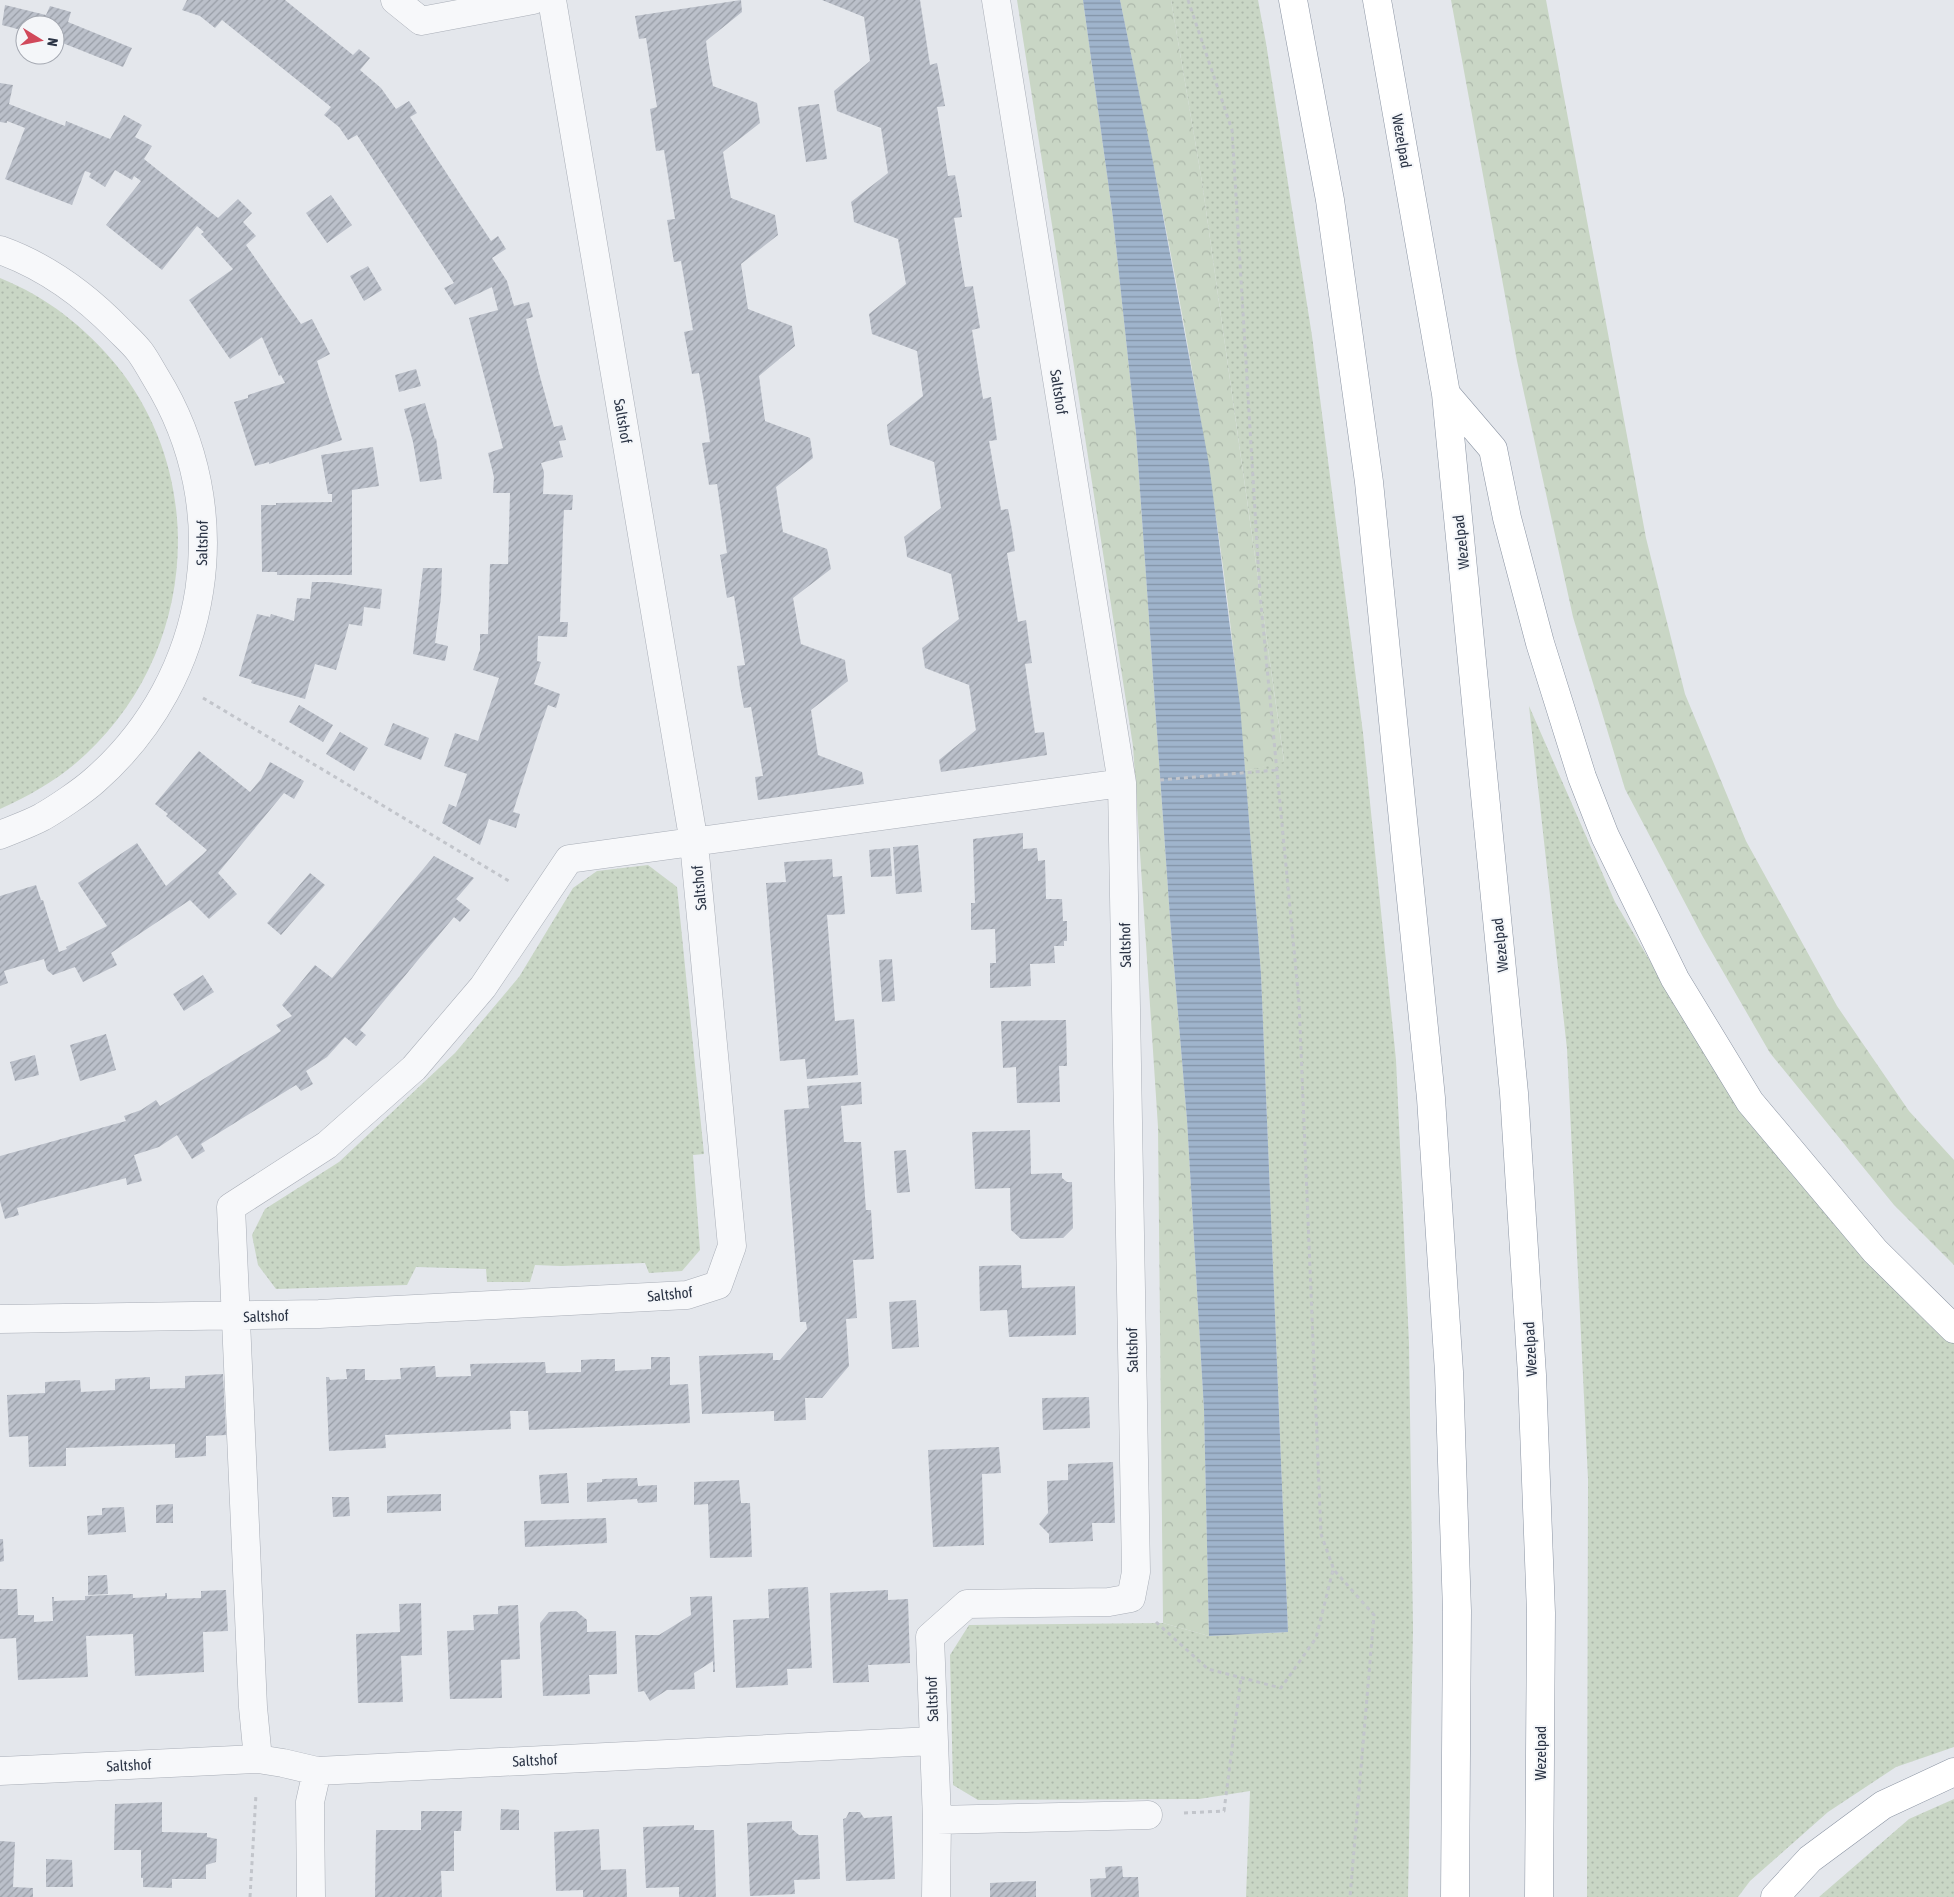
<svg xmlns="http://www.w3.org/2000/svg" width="1954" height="1897" viewBox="0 0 1954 1897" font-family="'Asap Condensed',sans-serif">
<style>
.grass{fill:url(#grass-dots)}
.forest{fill:url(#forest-crowns)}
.water{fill:url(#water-rules)}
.building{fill:url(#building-hatch)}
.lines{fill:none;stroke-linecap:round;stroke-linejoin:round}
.minor-casing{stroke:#a9aeb7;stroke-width:29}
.motorway-casing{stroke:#8b94a3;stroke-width:29}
.path{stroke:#c2c5cb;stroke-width:3;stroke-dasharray:4 4;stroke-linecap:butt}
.minor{stroke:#f7f8fa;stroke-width:28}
.motorway{stroke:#fff;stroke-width:28}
.labels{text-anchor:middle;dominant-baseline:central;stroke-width:4;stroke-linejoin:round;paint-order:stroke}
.street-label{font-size:15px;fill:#2b3445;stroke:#f4f6f9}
</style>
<defs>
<pattern id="grass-dots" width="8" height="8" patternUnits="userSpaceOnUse" patternTransform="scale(1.25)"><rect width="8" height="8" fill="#c9d6c5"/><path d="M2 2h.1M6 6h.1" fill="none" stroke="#adb8ab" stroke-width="1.8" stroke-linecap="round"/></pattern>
<pattern id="forest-crowns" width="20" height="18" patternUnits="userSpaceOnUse" patternTransform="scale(1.25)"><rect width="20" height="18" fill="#c9d6c5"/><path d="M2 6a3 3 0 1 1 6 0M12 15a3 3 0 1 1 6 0" fill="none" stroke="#adb8ab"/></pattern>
<pattern id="water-rules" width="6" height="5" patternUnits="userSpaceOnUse" patternTransform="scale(1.25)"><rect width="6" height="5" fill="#9fb4cc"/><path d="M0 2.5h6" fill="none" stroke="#8293a7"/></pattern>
<pattern id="building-hatch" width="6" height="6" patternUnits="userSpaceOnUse" patternTransform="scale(1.25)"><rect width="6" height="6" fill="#bbc0ca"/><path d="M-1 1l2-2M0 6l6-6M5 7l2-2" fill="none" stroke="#989da6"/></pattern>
</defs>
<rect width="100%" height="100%" fill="#e4e7ec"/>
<path class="grass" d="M1171,0H1258L1266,43L1312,336L1363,733L1396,1060L1409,1343L1413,1629L1408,1897H1246L1250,1791L1199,1799L978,1800L953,1785L950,1655L969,1625L1163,1623L1209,1636L1288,1632L1261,974L1245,771L1284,761L1202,182Z
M0,278C47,297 85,327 117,366C210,482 194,654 86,754C61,778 31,795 0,809Z
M1529,706L1615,902L1717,1074L1954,1342V1747L1896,1767L1828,1812L1750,1881L1738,1897H1587L1588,1479L1567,1049Z
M648,865L677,887L704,1154L693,1155L700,1250L682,1271L649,1273L645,1263L561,1266L535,1265L530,1282H487L486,1269L416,1267L407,1285L276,1289L258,1265L252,1235L265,1209L339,1162L455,1053L519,977L573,888L597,871Z
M1954,1799V1897H1819L1909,1819Z"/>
<path class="forest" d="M1017,0H1083L1113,218L1136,433L1170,918L1187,1120L1204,1410L1209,1636L1163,1623L1158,1127L1133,746Z
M1120,0H1171L1202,182L1284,762L1245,771C1225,511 1172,255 1120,0Z
M1451,0H1546L1646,538L1685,694L1746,841L1837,1006L1909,1111L1954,1160V1265L1894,1205L1770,1053L1703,937L1625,789L1573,617L1517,361Z"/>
<path class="water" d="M1083,0H1120L1150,146L1209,464L1240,705L1261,974L1288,1632L1209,1636L1204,1410L1187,1120L1170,918L1136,433L1113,218Z"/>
<path class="building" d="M187,0H285L353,55L359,49L370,58L360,70L381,88L396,109L409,101L417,113L410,117L460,194L491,241L498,236L506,249L492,258L507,281L514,306L529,302L533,317L526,319L539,373L554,427L562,425L566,440L559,441L563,457L541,463L544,472L543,494L573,495L572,510H564L563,531L560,622H568L567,637L538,636L537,661L541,662L534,684L560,694L556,708L548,705L541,725L513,812L520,814L516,828L489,819L480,845L442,823L449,804L456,807L467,774L444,766L455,733L478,741L499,678L473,670L480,650V634H488L490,564H508L510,493H493L494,477L488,453L503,448L469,318L498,310L492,287L455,305L444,288L454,283L357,135L348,140L339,127L324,115L331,107L222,20L215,28L200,16L182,10Z
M741,0L742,12L706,41L709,64L713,86L757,103L760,123L723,152L731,198L775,215L778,235L741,264L748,309L792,326L795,346L759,376L765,421L810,438L813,458L776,487L783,532L827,549L831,569L793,598L801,644L845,660L846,670L848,681L811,710L818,755L862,772L864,784L758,800L755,777L763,776L751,707L744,708L740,687L737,666L745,665L734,596L727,598L720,555L727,553L717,484L709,485L702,443L710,442L705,407L699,373L692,374L684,332L693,330L681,261L674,262L667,220L675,219L664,150L656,151L650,109L657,107L646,38L639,39L635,16Z
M822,0H920L930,65L937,63L945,106L937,107L948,176L955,175L959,196L962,217L954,218L965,287L973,286L980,328L972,330L983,399L991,397L994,419L997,440L989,441L1001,510L1008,509L1012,530L1015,551L1007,553L1018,622L1026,620L1032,663L1025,664L1035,733L1044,732L1047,755L941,772L939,760L976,730L969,685L925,668L922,648L959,619L951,574L907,557L906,547L904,537L941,508L934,462L890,445L888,435L887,425L923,396L917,351L872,334L869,314L906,284L898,239L854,222L853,212L851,202L888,173L881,128L837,111L834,91L870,61L864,17Z
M5,5L46,15L50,6L71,12L68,22L132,48L123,67L55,40V25H25V31L2,25Z
M0,83L13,85L9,104L65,126L66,121L110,139L124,115L142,125L135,137L152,146L144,159L218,218L238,199L252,213L243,222L256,236L246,245L301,324L312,319L330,354L317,361L342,440L269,464V462L255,466L234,402L248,398V395L285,383L281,375L279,376L262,337L230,359L189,300L233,269L201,234L204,232L197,226L162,270L106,225L141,181L134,176L132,180L115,170L105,187L89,177L91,173L85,171L72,205L5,179L25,128L7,121V123L0,122Z
M819,104L827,159L806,162L798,107Z
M331,195L352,225L327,243L306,213Z
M368,266L382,290L364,301L350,276Z
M416,369L421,386L399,392L395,375Z
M425,403L435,439L436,438L442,479L420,482L413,442L404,409Z
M373,447L379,486L352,490V575H277V572H262L261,505H276V503L332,502V494H328L321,455Z
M423,568H442L441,597L435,643L448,646L445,661L413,654Z
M312,582H329L382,589L380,609L364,607L362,626L349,624L336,670L315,664L305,699L251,683L252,680L239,676L257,614L270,617L271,614L294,621L297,598L310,599Z
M299,705L333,725L323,742L289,722Z
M393,723L429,738L421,760L384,745Z
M340,732L368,748L354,771L326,754Z
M199,751L250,792L261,779L270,762L304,781L294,799L284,793L218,873L237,894L209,919L190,900L111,953L117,965L83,982L75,967L53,975L47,970L44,959L4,971L8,983L0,986V896L36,885L41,900H43L59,952L67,949L66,947L107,926L78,883L137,843L166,886L202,855L207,850L166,816L168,814L155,804Z
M1023,833V849L1037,848L1038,861L1045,860L1046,899H1062L1063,921H1067V941H1064V946H1054L1055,963L1030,964L1031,986L990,988V963H996L995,929L971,930V903H975L973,839Z
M918,845L922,892L896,894L893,847Z
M890,848L892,876L871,877L869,850Z
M434,856L474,878L456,899L470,910L460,922L454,917L418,960L360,1030L366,1035L356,1046L345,1037L327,1057L306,1071L313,1084L301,1091L296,1085L201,1144L205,1151L192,1159L177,1135L159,1147L134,1155L142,1181L127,1185L126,1178L37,1202L17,1208L19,1215L5,1219L0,1201V1156L126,1121L124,1116L141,1110L156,1100L160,1106L281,1031L276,1025L292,1016L282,1005L315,965L332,978Z
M832,859L833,877L842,876L845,914L827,915L835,1021L854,1019L858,1075L807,1079L805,1059L780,1061L766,883L786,882L784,862Z
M310,873L325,885L281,935L267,923Z
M892,959L895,1001L882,1002L879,960Z
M203,975L214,992L184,1011L173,994Z
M1066,1020L1067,1066H1059L1060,1102L1017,1103L1016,1067L1003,1068L1001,1021Z
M106,1034L116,1070L80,1081L70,1045Z
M35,1055L39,1075L15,1081L10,1062Z
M861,1082L862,1104L841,1106L844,1142H861L866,1210H871L874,1259L853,1260L857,1318L846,1319L849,1366L822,1398H805L806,1420L774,1421V1411L702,1414L699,1356L773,1353V1360H780L807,1329L806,1322H800L784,1110L809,1108L807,1086Z
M1030,1130L1031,1174L1062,1173V1178L1067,1182H1072L1073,1228L1063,1238L1021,1239L1011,1230L1010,1188L975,1189L972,1132Z
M906,1150L910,1192L897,1193L894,1151Z
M1021,1265L1022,1288L1075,1286L1076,1335L1009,1337L1007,1310L980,1311L979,1266Z
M916,1300L919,1347L892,1349L889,1302Z
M651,1357H670V1385L688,1384L690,1423L529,1430L528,1411H510L511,1429L385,1435L386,1448L329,1451L326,1377H329L330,1380L347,1379L346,1369H365V1380H383L401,1379L400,1368L418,1367L435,1366L436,1377L471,1376L470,1364L508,1363L545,1362L546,1373L581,1372V1360L598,1359H615V1371L651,1369Z
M223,1374L226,1435L206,1436V1456L175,1458V1444L66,1448V1466L29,1467L28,1436L9,1437L7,1395L45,1393V1382L80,1380L81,1392L115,1390V1379L150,1377V1389L185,1388V1376Z
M1089,1397L1090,1428L1043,1430L1042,1398Z
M999,1447L1001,1473L982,1474L984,1545L933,1547L928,1450Z
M1113,1462L1115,1523H1092L1093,1541L1049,1543V1534L1039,1524L1048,1513L1047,1481L1068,1480V1464Z
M567,1473L569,1503L541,1504L539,1475Z
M637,1478L638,1486L657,1485V1502L638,1503L637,1499L587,1502V1483L602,1482V1479Z
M739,1480L741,1503H750L752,1557L710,1558L708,1504L694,1505V1482Z
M441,1494V1511L387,1513V1496Z
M332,1497H349L350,1516L333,1517Z
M173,1504V1523H156V1505Z
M124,1507L126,1532L88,1535L87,1516L102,1515V1508Z
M606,1518L607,1543L525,1547L524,1521Z
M0,1539H3L4,1561L0,1562Z
M107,1575L108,1594L88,1595V1576Z
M808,1587L812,1668L787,1669L788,1685L736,1688L733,1620L769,1618L768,1589Z
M0,1589H17L18,1615H34V1622L53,1621L52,1597H54V1601L85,1600V1596L133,1594V1598L165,1596V1593H167V1599L201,1598V1591L226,1590L228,1631L203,1632L204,1672L135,1676L133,1634L86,1636L88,1677L18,1680L16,1638L0,1639Z
M888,1590V1600L908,1599L910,1663L868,1665L869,1682L833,1683L830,1593Z
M712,1596L715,1672H713V1661L694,1673L695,1689L667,1690L650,1701L644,1691L638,1692L635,1635H659L691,1615L690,1597Z
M421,1603L422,1655L401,1656L403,1702L358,1703L356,1634L400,1632L399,1604Z
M518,1605L520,1659L501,1660L502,1698L450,1699L447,1631L474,1630L473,1615L498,1614V1606Z
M576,1611L587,1620V1632L616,1631L617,1674L589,1675L590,1694L543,1696L540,1623L549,1612Z
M162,1802V1832L207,1833V1837L217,1839L216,1862L206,1865V1879H172V1888L143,1887V1878H141V1850H114L115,1804Z
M501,1809L519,1810V1830H500Z
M421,1811H462L461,1831H454V1871H441L442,1897H375L376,1830H421Z
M849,1812H860L864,1818L892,1816L895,1879L846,1881L843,1819L846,1818Z
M792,1821V1829L799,1835H818L820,1879L794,1880L795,1894L750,1896L747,1823Z
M694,1825V1830H714L716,1897H679V1887L646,1888L643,1827Z
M599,1829L601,1870L626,1869L627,1897H583V1890L556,1891L554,1832Z
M0,1841L15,1842L13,1887L33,1888V1897H0Z
M46,1859L72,1860L73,1887H46Z
M1122,1866L1123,1877H1138L1139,1897H1091L1090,1879L1106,1878L1105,1867Z
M1036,1881V1897H990V1883Z"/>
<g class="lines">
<defs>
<path id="minor" d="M395,0L421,21L533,0
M0,250C45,266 86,296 119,330C126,337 134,344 140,352C146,360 151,370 156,378C237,509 211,678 95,780C83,791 56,809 42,817C29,824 14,829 0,835
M0,1319L319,1314L687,1295L718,1285L732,1246L694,843L552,0
M258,1759L253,1707L231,1207L327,1145L414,1068L483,987L569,859L1122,783
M0,1771L258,1759L283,1763L317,1771L933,1741
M937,1820L1148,1815
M311,1897L310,1802L317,1771
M936,1897L937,1820L930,1637L967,1604L1109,1602L1131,1598L1136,1572L1122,783L996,0"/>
<path id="motorway" d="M1293,0L1330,200L1369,482L1431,1098L1449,1372L1457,1611L1455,1897
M1377,0L1446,394L1514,1093L1532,1375L1541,1613L1539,1897
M1446,394L1493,449L1507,518L1540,643L1582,777L1605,836L1675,979L1750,1102L1875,1251L1954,1329
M1775,1897L1810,1859L1883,1805L1954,1772"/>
</defs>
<use href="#minor" class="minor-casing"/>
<use href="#motorway" class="motorway-casing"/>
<path class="path" d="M1188,0L1232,130L1260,594L1299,1002L1321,1534L1334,1570L1374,1615L1350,1897
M203,698L509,881
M1160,780L1277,770
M1156,1622L1208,1669L1281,1688L1316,1638L1333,1570
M1184,1813L1224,1811L1241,1678
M250,1897L256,1794"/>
<use href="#minor" class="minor"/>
<use href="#motorway" class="motorway"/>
</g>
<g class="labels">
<g class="street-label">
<text transform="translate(1402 141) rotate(80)">Wezelpad</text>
<text transform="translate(1059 392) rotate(81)">Saltshof</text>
<text transform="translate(623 421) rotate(80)">Saltshof</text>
<text transform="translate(1461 542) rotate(-96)">Wezelpad</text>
<text transform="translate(202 543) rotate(-89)">Saltshof</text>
<text transform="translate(699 888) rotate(-95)">Saltshof</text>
<text transform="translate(1125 945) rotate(-91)">Saltshof</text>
<text transform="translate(1500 945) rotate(-96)">Wezelpad</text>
<text transform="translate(670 1294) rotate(-6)">Saltshof</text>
<text transform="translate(266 1316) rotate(-2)">Saltshof</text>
<text transform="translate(1530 1349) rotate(-93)">Wezelpad</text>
<text transform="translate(1132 1350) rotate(-91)">Saltshof</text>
<text transform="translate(932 1699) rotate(-92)">Saltshof</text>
<text transform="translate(1540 1753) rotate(-90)">Wezelpad</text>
<text transform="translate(535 1760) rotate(-3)">Saltshof</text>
<text transform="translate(129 1765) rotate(-3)">Saltshof</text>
</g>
</g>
<g transform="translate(40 40) rotate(100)"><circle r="24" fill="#f4f6f9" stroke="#a4a8b1"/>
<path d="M0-4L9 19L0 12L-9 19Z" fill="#d1495b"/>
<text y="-8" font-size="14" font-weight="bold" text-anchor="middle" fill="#2b3445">N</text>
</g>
</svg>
